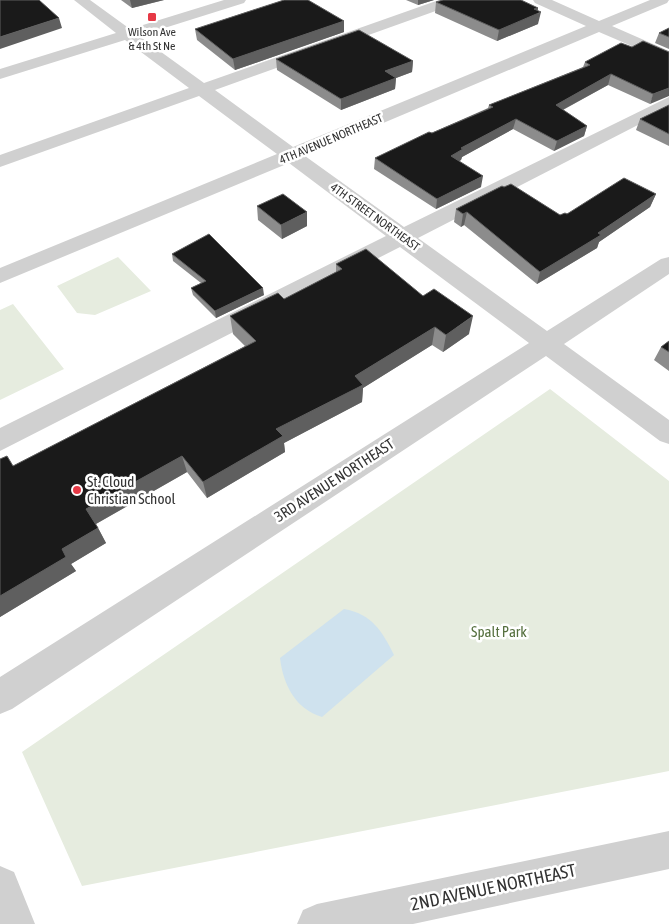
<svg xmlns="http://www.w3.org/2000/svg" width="669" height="924" viewBox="0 0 669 924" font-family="'Asap Condensed',sans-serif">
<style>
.green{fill:#e6ecdf}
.water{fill:#cfe2ee}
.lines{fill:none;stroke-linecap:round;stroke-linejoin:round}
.minor{fill:#d0d0d0;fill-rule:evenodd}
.wall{fill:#8c8c8c}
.shaded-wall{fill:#5f5f5f}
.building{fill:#1a1a1a;stroke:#5f5f5f}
.poi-dot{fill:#e63946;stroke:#fff;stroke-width:2}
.labels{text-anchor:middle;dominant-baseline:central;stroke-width:5;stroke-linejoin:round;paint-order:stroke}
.far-poi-label{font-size:12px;fill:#333;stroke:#fff}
.far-street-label{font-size:12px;fill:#333;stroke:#fff}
.street-label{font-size:15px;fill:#333;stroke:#fff}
.poi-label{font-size:15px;fill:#333;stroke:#fff;text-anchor:start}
.park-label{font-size:15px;fill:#56703f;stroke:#fff}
.near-street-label{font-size:18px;fill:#333;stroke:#fff}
</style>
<rect width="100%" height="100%" fill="#fff"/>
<path class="green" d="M118,257L151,291L95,315L77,313L57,286Z
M13,304L64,369L0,400V310Z
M550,389L669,481V771L82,886L22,752Z"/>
<path class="water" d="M344,609C372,614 382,631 394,655L322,717C295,709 283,684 280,658Z"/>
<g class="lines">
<path class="minor" d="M74,0H90L130,29L224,0H246L244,3L139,36L204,83L439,0H460L458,3L215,90L293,147L586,26L535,3L533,0H552L599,21L650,0H669L667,3L612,26L669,51V62L599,32L305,156L404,227L669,97V109L418,238L547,331L661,259L669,257V274L564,344L669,420V444L660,441L546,356L12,709L0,714V677L529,343L400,247L0,451V428L386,236L289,163L0,283V268L277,154L199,96L0,167V155L189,88L125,40L0,79V69L116,33Z
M669,831V869L413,924H297L303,910L317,904Z
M0,866L14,872L35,924H0Z"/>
</g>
<path class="wall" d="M121,0H164L132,8Z
M406,0H434L418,5Z
M436,2L538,8V24L497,41L435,13Z
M344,21V32L235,70L197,40L195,29Z
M669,28V49L655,43L659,33Z
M632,47L669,52L650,104L608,85L563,110L587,126L584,136L554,151L513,129L462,157L461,160L459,161L481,187L436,209L374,169L375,158L488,108L489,105L583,67L585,62Z
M276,59L413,61L412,72L396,78L395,89L341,110L277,70Z
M669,105V146L636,130L640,119Z
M656,194L650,207L599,242L597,248L537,284L464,225L461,227L454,222L456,209L560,215Z
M257,206L307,226L282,239L258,220Z
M172,254L264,295L216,318L193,295L191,288L201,283L173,261Z
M336,264L469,334L443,352L432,345L363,388L362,402L284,443L285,452L207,498L187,472L96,524L106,543L71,564L76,571L0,617V459L13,466L245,346L233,334L230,316L284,299L336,272Z
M669,341V371L654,360L661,347Z"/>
<path class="shaded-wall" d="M130,0H164L132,8Z
M418,0H434L418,5Z
M538,8L537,14L541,12L538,24L497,41L499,30L534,9Z
M59,18L62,28L0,49V37Z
M344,21V32L235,70L233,59Z
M413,61L412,72L396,78L395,89L341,110V99L385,71Z
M611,74L608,85L553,115L556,105Z
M669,88V96L650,104L653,94Z
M516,119L513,129L462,157L461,160L450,167L451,156L461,148Z
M587,126L584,136L554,151L557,141Z
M483,176L481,187L436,209L437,199Z
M656,194L650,207L599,242L597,248L537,284L540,272Z
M307,212V226L282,239L281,225Z
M467,212L464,225L461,227L463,214Z
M263,288L264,295L216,318L215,311Z
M473,316L469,334L443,352L446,335Z
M435,327L432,345L363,388L362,402L284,443L285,452L207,498L203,482L276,429L355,376Z
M182,456L187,472L94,525L86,509Z
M98,528L106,543L71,564L76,571L0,617V596L62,549Z"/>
<path class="building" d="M0,0H39L59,18L0,37Z
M284,0H308L344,21L233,59L195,29Z
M443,0H521L538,8L534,9L541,12L499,30L436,2Z
M669,28V37L659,33Z
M359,30L413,61L385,71L396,78L341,99L276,59Z
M643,41L669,52V88L653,94L611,74L556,105L587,126L557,141L516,119L461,148L463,149L451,156L483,176L437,199L375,158L429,132L432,133L493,107L489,105L590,65L585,62L621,43L632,47Z
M669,105V134L640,119Z
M624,178L656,194L598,233L601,235L540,272L467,212L463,214L456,209L502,186L504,187L511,184L560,215L565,213L567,214Z
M283,194L307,212L281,225L257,206Z
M209,234L263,288L215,311L191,288L206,281L172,254Z
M366,249L423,296L434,289L473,316L446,335L435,327L355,376L363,385L276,429L283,436L203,482L182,456L86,509L98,528L62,549L66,557L0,596V459L7,456L13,466L256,341L230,316L278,293L284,299L342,269L336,264Z
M669,341V352L661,347Z"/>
<g class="poi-dot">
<rect x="147" y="12" width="10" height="10" rx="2.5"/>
<circle cx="77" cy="490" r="5"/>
</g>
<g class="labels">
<g class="far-poi-label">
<text x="152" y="32">Wilson Ave<tspan x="152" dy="14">&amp; 4th St Ne</tspan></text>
</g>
<g class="far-street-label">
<text transform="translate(331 139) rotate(-23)">4TH AVENUE NORTHEAST</text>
<text transform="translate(375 217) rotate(36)">4TH STREET NORTHEAST</text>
</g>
<g class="street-label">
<text transform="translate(334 480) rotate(-33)">3RD AVENUE NORTHEAST</text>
</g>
<g class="poi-label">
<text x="87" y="481">St. Cloud<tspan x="87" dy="17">Christian School</tspan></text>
</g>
<g class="park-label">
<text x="499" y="631">Spalt Park</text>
</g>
<g class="near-street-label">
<text transform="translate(493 887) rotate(-12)">2ND AVENUE NORTHEAST</text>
</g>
</g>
</svg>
